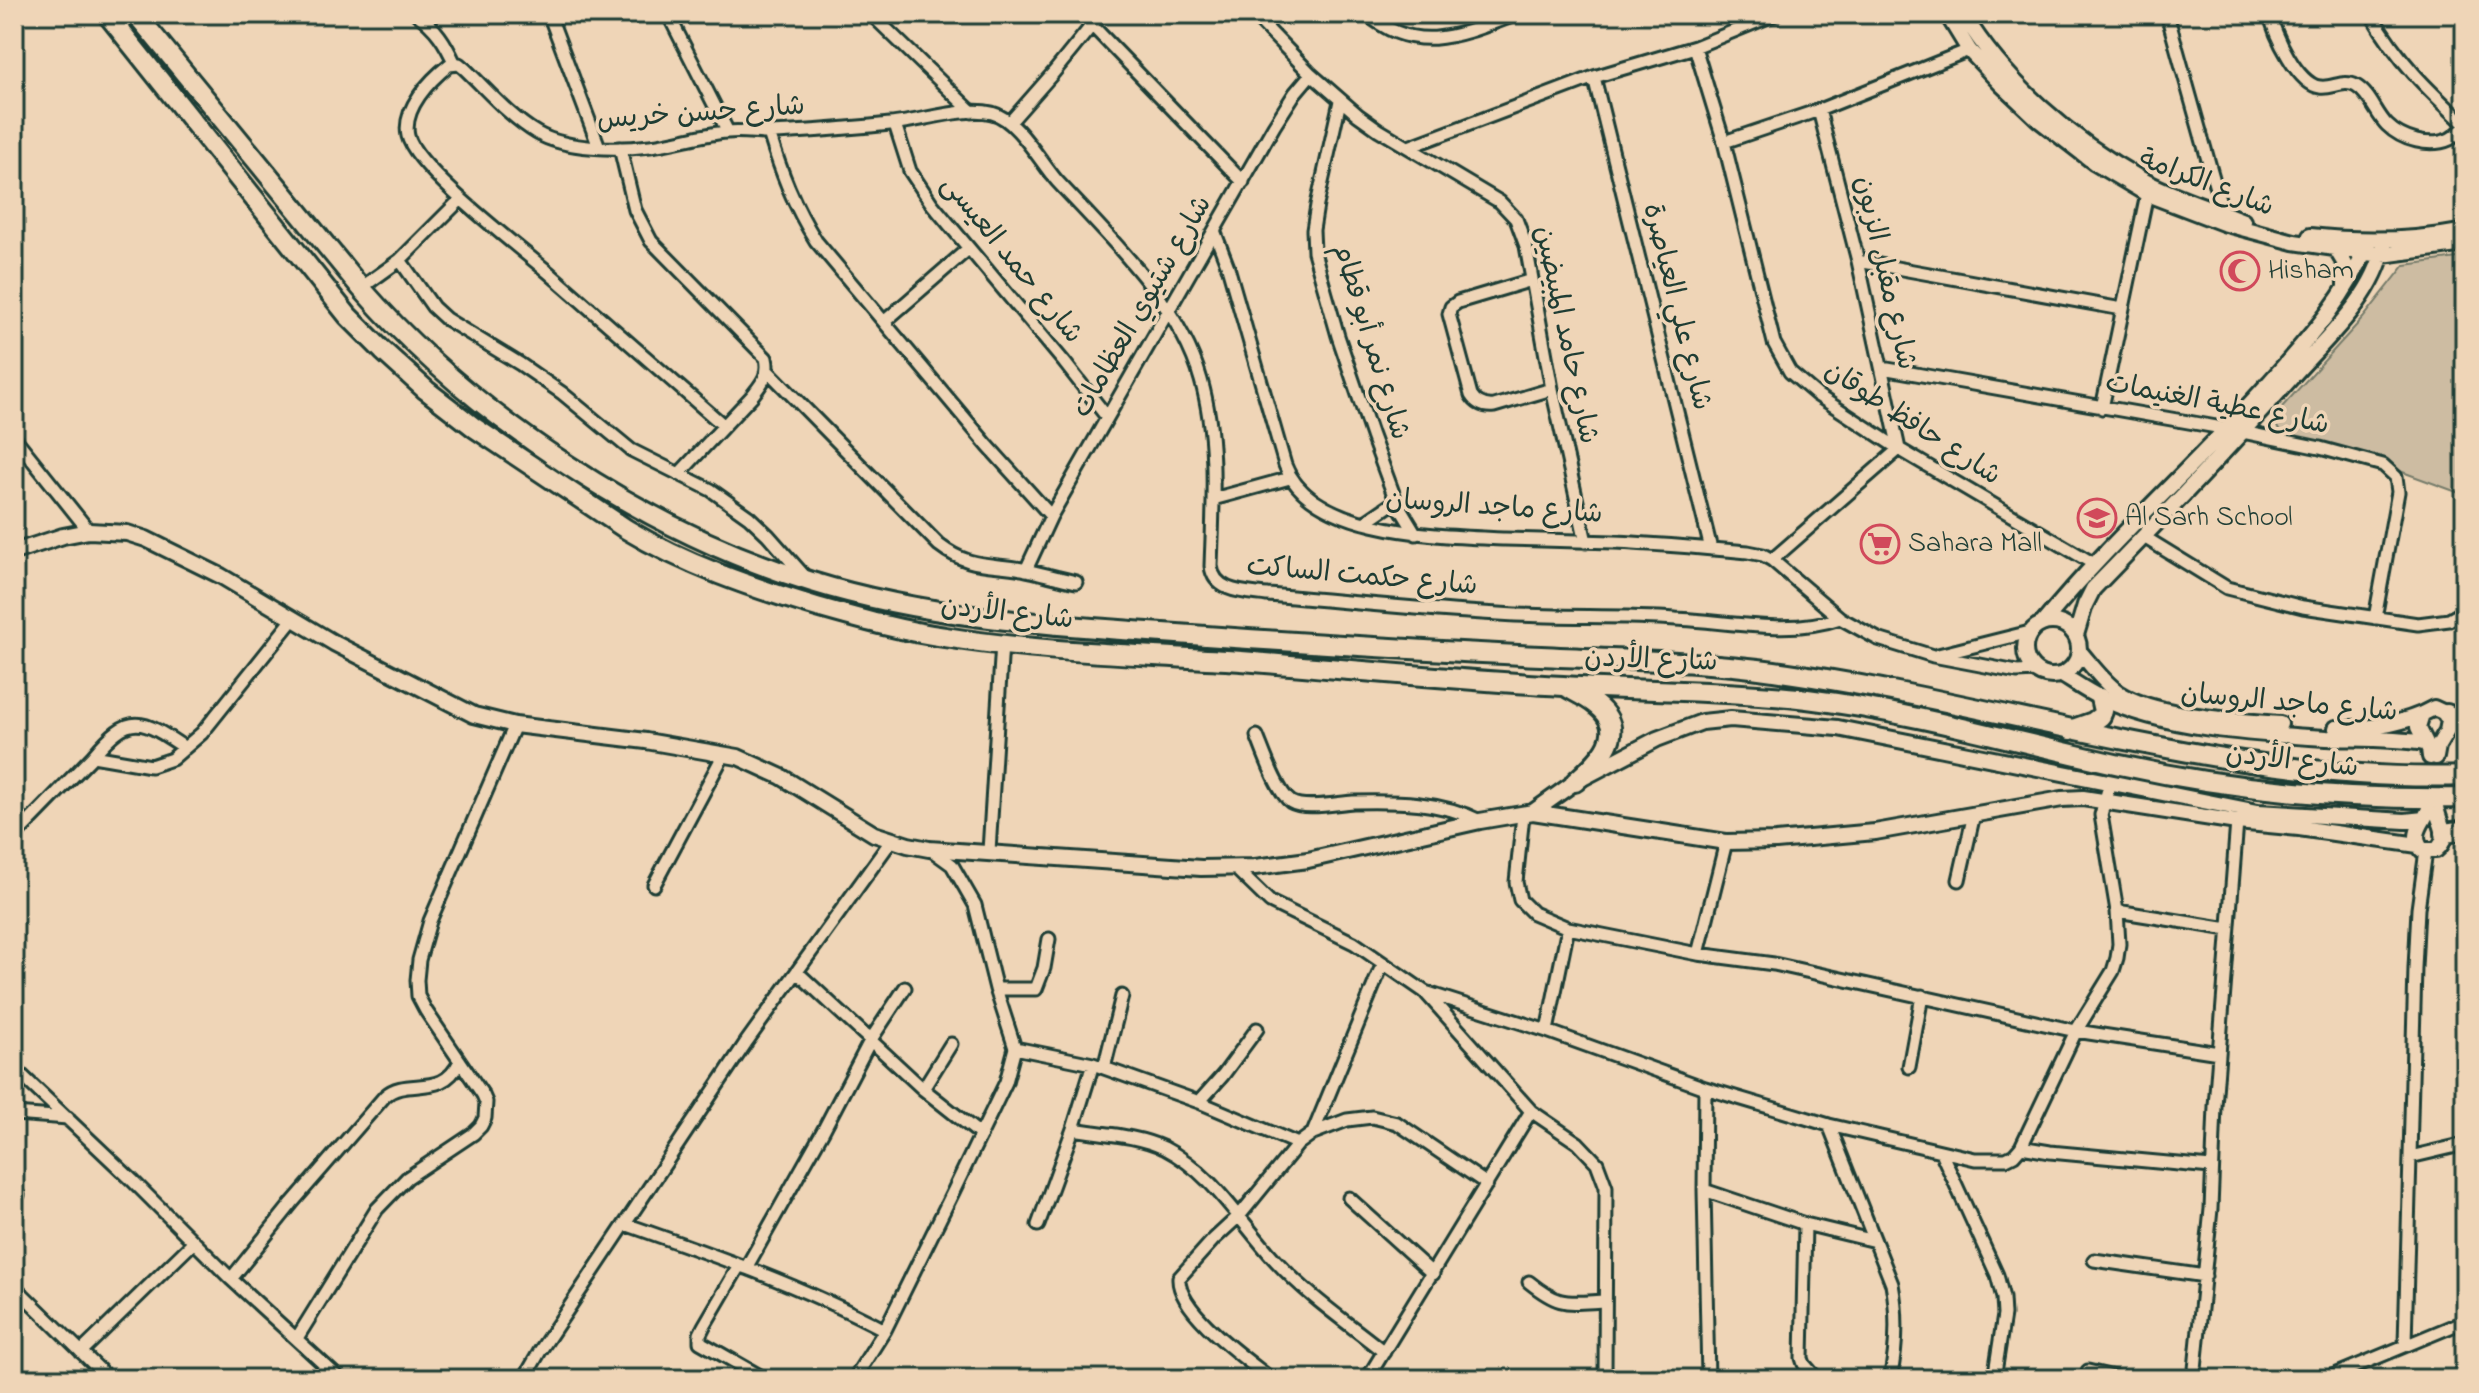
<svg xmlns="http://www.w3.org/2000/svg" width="2479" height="1393" viewBox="0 0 2479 1393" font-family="'Indie Flower','Playpen Sans Arabic',sans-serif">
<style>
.green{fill:#cdbca2;stroke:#767c6b;stroke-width:2}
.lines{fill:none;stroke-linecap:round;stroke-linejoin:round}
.minor-casing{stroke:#1f3d34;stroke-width:17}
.tertiary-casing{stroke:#1f3d34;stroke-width:20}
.trunk-casing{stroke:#1f3d34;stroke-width:24}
.minor{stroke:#efd5b7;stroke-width:11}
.tertiary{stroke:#efd5b7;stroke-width:14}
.trunk{stroke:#efd5b7;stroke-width:18}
.labels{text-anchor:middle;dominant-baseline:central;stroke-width:7;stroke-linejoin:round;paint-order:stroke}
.street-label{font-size:28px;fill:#1f3d34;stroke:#efd5b7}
.poi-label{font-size:28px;fill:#1f3d34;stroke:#efd5b7;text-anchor:start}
</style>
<rect width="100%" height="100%" fill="#efd5b7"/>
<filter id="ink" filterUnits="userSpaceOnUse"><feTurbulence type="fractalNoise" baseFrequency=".0125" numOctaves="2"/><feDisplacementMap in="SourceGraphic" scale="16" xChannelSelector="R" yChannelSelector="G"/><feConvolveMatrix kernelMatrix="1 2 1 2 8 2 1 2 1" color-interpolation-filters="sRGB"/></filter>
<g filter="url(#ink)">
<path class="green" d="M2465,257V495L2370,460L2283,437L2272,418L2363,318L2405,265Z"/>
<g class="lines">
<defs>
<path id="minor" d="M417,14C436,28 445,42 455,64
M549,14L599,147
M668,14L728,132
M871,14L972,112
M1081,14L1243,182
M1253,14L1311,74L1358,115L1379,130L1500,202L1516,219L1526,246L1552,389L1586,542
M1367,14C1417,57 1463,34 1517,14
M2167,14L2224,217
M2270,14C2274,34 2298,85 2320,87C2332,89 2344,79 2356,86C2370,94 2376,114 2387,125C2402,140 2430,148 2450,139C2455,136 2460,131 2465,128
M2371,14C2399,62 2425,87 2465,124
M1695,47L1724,142L1774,343L1790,372L1817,395L1899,449L2094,564
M1594,77L1711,549
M1340,101L1317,205L1313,230L1314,252L1338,336L1372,436L1396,501L1416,534
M1819,110L1858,261L1899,449
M1011,121L1054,72L1101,14
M895,124L910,171L932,204L1064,362L1107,417
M769,133C781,172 794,206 816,241L988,446L1051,516
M1724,142L1819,110L1969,50
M14,144L18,164L14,181
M1409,147L1594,77L1695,47L1776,14
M620,148L635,210L651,241L766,358C770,375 762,383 752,396L679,474
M1215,233L1228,267L1285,465C1311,535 1442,536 1505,539C1541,540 1578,541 1614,542C1659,544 1704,548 1748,552L1763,555L1772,560L1840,618L1878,639L1933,656L2017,672L2036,671
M400,260L433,307L446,319L520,364L562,393L631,450L711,490L749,517L768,535L806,578
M1858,261L2122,309
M1532,280L1458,302L1451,307L1449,314L1471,395C1476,403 1484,407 1494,406L1552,389
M361,288L400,260L461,199
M884,322L968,249
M1882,368L2228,429L2320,448L2383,465L2396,477L2398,492L2375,618
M768,371L939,545C969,568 987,563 1022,569C1040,573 1058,578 1076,582
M2102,408L2147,194
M723,425C665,374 606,323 548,272C519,247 416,169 408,136C402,109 430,80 449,65L459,64L465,69C488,91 510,117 537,133C566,150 618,150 650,146C676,143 701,134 727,132C741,130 756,133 770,133C810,132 850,128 890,124C919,122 964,106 992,113C1017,119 1039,160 1057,181C1109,237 1180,304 1201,380C1218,439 1213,505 1211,566C1214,593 1246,592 1267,595C1344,601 1421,610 1499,614C1558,618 1617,615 1676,619C1729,621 1789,636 1840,618
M14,437L89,531
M1213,499L1290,478
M1364,523L1396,501
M2144,537L2227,588L2303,607L2418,624L2449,620L2465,611
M1772,560L1899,449
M1026,570L1051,516L1274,126L1295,93L1311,74
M1938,655L2030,632
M1257,736C1264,753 1277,792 1291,802C1304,810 1337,803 1353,802C1396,801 1441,801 1480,821
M93,756C130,711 142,719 185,748
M1523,815L1516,882L1520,900L1533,913L1568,928L1698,954L1774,964L2076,1031L2219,1053
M14,837L93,756L151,766L172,759L202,733L294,618
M989,851L1002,643
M1235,868L1270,902L1354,943L1425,992L1531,1111L1578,1143L1597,1163L1606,1187L1605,1379
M1959,880L1974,814
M654,885L724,754
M2117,911L2228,929
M1698,954L1726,842
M798,973L923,1089L981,1135
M996,989H1036L1044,968L1049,939
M1425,992L1547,1031L1705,1088L1829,1125L1975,1159H2006L2014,1155L2021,1147L2076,1031L2113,971L2117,958L2119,944L2117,911L2101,815L2110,782
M1547,1031L1568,928
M1015,1048L1093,1064L1199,1102L1298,1144
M1909,1067L1922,996
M14,1068L132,1180L231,1279L340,1379
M1104,1068L1122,996
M1705,1088L1704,1190L1708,1379
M923,1089L951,1044
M1199,1102L1223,1075L1257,1029
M14,1114L68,1118
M1829,1125L1892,1284C1898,1316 1897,1347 1890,1379
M1073,1129C1102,1134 1137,1135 1164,1148C1213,1173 1240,1222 1276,1261C1308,1296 1348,1323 1384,1352
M1313,1133L1383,963
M2021,1147L2050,1152L2211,1167
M1941,1152L1997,1275L2003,1298L2004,1315L1994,1379
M2410,1157L2465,1144
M1704,1190L1805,1224L1875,1241
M1349,1198L1433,1274
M14,1200L18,1195
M625,1224C714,1255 802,1286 885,1330
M1805,1224L1802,1358L1804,1364L1817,1379
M1038,1225L1073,1129L1093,1064
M2094,1260L2205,1276
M739,1266L704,1326L700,1334V1342L765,1379
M746,1268L823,1131L870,1041L905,988
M231,1279L292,1203L385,1096C407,1076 442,1100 460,1061
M1529,1282C1560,1307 1566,1303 1605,1301
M14,1286L109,1379
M297,1338L377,1209L407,1178L473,1134L481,1126L485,1118L486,1102L483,1095L426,1011L418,996L417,980L419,960L430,921L515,725
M2405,1344L2415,968L2418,909L2426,851
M81,1352L194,1242
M2088,1371L2122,1379
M317,1379L325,1367
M524,1379L540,1351L747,1041L891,841
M854,1379L885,1330L954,1190L1006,1082L1015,1048L996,989L975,905L952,865L930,849
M1271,1379C1246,1359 1177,1311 1179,1278L1213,1240L1240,1215L1298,1144L1313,1133L1347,1120L1372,1117L1397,1123L1487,1184
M1367,1379L1531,1111
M2194,1379L2211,1209L2215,1106L2237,822
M2325,1379L2465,1321"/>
<path id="tertiary" d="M1947,14L1969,50L2001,84L2038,119L2095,163L2147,194L2223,223L2294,242L2382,255L2465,244
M1963,14C2005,83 2071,140 2141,179C2173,197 2210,207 2243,221
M2310,236C2363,242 2413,241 2465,231
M2336,249L2345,264V287
M14,552L63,536L89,531L127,533L146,539L221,576L334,643L474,715L515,725L646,741L738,757L782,777L874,834L908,845L929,849L1201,868L1255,867L1308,860L1480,821L1533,812L1575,782L1657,739L1702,722L1731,719L1838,728L2258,812L2405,821L2424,819
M2025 649a27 27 0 1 1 54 0a27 27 0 1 1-54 0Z
M2043,623C2113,538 2196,465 2269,383C2307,340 2346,298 2368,244
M2076,635L2085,605L2093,589C2160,520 2226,451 2290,379C2324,340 2373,299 2384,246
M2080,652C2092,666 2104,683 2119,693C2156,717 2236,720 2280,724
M2062,675C2074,682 2086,691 2099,697C2164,729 2255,734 2327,738C2360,739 2392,738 2425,743
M2336,728C2367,729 2393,726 2422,714
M2430,757L2429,749L2418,727L2422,714L2434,708L2447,714L2449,721L2447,731L2438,746L2436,757
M2430,806C2425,822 2409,833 2422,850H2436C2451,838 2440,825 2437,811
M1533,812L1726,842L1776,841L1875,832L2062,799L2083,798L2237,822L2299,828L2418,845"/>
<path id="trunk" d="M107,14L348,316L383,351L426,390L475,428L626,529C686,565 750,587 817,607C859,619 902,631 945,637C1037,652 1133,654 1226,660C1338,668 1451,680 1563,686C1645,691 1726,690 1807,699C1913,712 2016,742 2120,765C2233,790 2349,800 2465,798
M136,14L361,288C472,416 649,533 812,582C925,617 1046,625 1163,633C1289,642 1415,650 1541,656C1618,660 1697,660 1774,671C2005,703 2229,784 2465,776
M1568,688C1577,693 1588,698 1596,705C1631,733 1598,761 1575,782
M2447,714L2465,724
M2070,730L2093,722L2101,716L2103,711L2100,698
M2445,833L2465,830"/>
</defs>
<use href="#minor" class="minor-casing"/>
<use href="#tertiary" class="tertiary-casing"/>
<use href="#trunk" class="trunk-casing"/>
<use href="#minor" class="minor"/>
<use href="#tertiary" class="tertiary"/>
<use href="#trunk" class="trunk"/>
</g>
</g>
<defs>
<symbol id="mosque-ring" viewBox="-11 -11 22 22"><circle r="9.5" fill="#efd5b7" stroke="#d1495b" stroke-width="1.5"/><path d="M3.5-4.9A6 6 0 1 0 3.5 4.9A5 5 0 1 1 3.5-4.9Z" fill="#d1495b"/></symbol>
<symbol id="school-ring" viewBox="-11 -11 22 22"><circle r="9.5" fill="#efd5b7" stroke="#d1495b" stroke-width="1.5"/><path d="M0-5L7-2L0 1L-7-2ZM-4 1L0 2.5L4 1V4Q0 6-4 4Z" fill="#d1495b"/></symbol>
<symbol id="supermarket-ring" viewBox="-11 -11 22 22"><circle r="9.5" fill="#efd5b7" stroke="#d1495b" stroke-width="1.5"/><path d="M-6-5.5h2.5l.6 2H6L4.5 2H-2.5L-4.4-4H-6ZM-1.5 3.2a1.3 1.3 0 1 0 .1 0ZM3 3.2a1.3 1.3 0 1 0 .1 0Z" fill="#d1495b"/></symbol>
</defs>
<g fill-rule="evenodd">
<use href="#mosque-ring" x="2218" y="249" width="44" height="44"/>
<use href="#school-ring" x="2075" y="496" width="44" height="44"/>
<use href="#supermarket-ring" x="1858" y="522" width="44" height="44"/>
</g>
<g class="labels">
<g class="street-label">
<text transform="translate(701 114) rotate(-4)">شارع حسن خريس</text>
<text transform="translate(2206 184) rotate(21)">شارع الكرامة</text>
<text transform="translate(1011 260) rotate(51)">شارع حمد العيسى</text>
<text transform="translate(1884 273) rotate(77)">شارع مقبل الزبون</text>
<text transform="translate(1143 307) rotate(-60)">شارع شتيوي العظامات</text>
<text transform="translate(1676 307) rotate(76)">شارع علي العياصرة</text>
<text transform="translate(1565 335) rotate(78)">شارع حامد المبيضين</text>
<text transform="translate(1370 342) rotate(73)">شارع نمر أبو قطام</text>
<text transform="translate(2217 405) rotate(11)">شارع عطية الغنيمات</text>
<text transform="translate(1912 424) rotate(33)">شارع حافظ طوقان</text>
<text transform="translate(1494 508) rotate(4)">شارع ماجد الروسان</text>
<text transform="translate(1362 577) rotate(5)">شارع حكمت الساكت</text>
<text transform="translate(1007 614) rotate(6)">شارع الأردن</text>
<text transform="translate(1651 661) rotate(2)">شارع الأردن</text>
<text transform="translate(2289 704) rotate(5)">شارع ماجد الروسان</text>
<text transform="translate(2292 762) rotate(6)">شارع الأردن</text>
</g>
<g class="poi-label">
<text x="2268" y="271">Hisham</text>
<text x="2125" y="518">Al Sarh School</text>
<text x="1908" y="544">Sahara Mall</text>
</g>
</g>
<rect width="2479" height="1393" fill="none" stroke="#efd5b7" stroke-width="48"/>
<rect x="24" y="24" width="2431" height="1345" fill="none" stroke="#1f3d34" stroke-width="3" filter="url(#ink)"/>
</svg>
